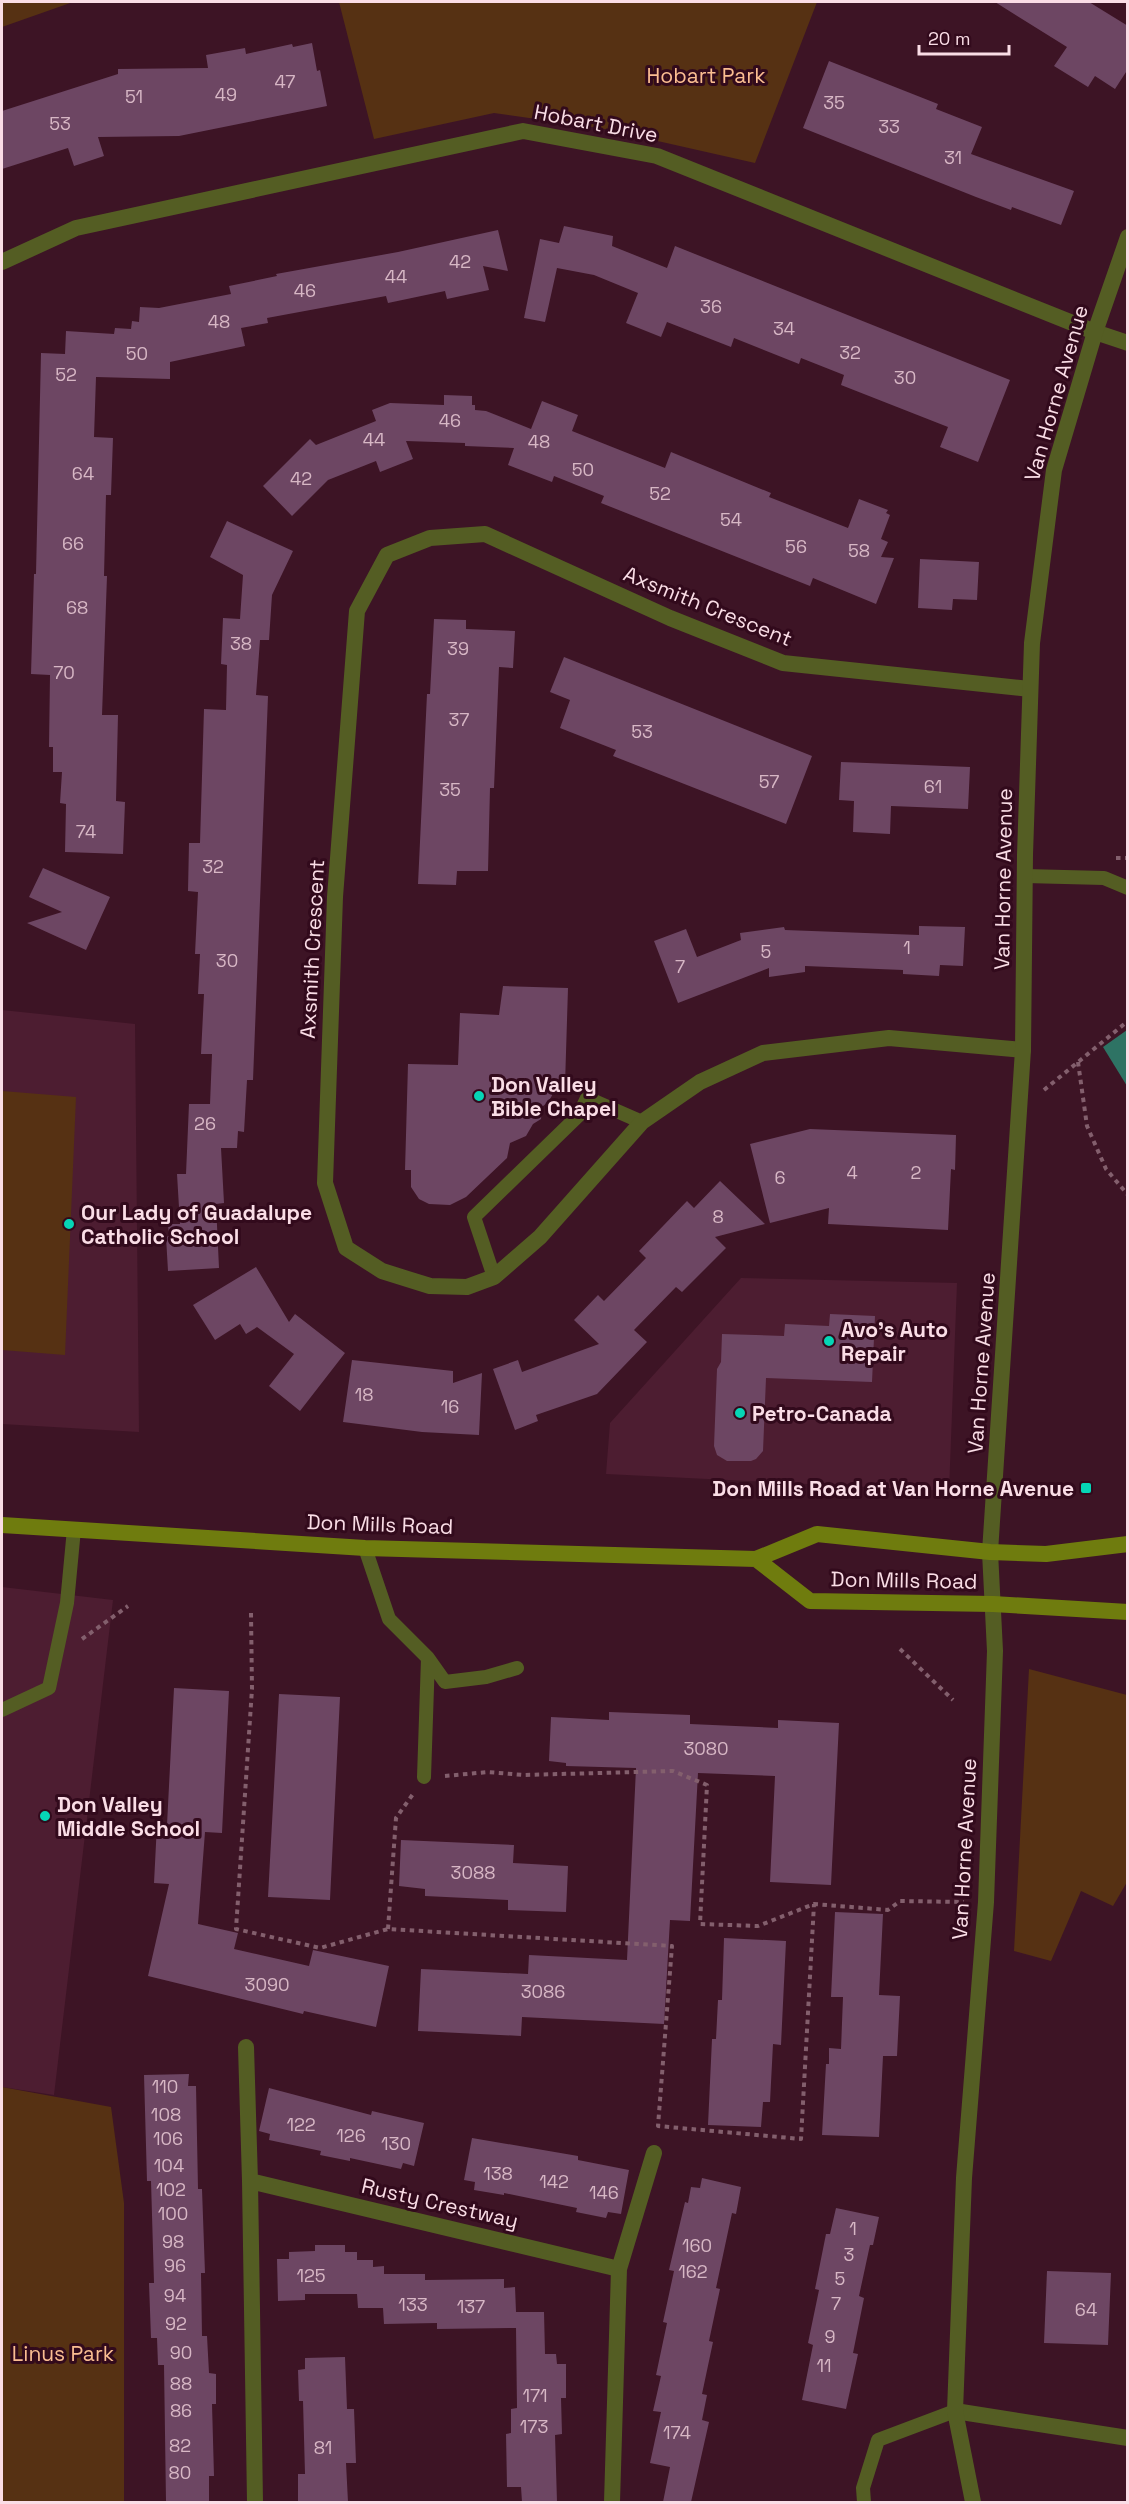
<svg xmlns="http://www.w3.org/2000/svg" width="1129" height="2504" viewBox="0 0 1129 2504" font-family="'Space Grotesk',sans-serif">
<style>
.built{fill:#4d1d31}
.green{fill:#563113}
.water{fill:#2e7364}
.building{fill:#6d4663}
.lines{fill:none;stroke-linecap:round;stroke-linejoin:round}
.path{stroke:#835f6d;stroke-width:4;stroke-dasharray:4.5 4.5;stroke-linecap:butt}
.service{stroke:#545d23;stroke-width:14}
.minor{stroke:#545d23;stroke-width:16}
.tertiary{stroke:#545d23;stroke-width:16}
.secondary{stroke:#6f7c0e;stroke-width:16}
.poi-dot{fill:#06d5b6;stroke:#320a1c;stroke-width:2}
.labels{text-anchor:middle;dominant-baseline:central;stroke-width:6;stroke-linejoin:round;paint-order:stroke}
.number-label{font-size:18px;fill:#d7b7c5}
.park-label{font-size:21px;fill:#fabd91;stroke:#320a1c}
.street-label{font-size:21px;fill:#fadde6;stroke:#320a1c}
.poi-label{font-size:21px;font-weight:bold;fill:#fadde6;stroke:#320a1c;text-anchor:start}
</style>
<rect width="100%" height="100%" fill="#3d1425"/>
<path class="built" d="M2,1010L135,1024L139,1432L2,1424Z
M741,1278L957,1283L949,1491L606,1474L610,1423Z
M2,1587L113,1600L54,2095L2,2087Z"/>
<path class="green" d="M2,2H73L2,27Z
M339,2H817L755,163L600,128L494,113L374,139Z
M2,1091L76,1097L65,1355L2,1350Z
M1029,1669L1127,1695V1882L1113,1906L1081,1891L1051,1961L1014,1951Z
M2,2087L111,2107L124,2203V2502H2Z"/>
<path class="water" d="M1127,1030V1086L1103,1047Z"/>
<path class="building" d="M995,2H1089L1128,26V69L1115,89L1095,76L1088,87L1054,66L1067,47Z
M312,43L317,71L320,70L327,106L179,136L98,137L104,156L74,166L68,148L2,169V111L118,74V69L208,68L206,55L245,48L246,54L292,44L293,47Z
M829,61L938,104L936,109L982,127L971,154L1074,191L1061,225L1012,207L1011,210L976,197L803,128Z
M564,226L613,236L612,246L667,268L675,246L1010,380L978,462L940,447L948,427L841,385L844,375L801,358L799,364L734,338L731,347L667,322L661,337L626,323L638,293L594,275L557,268L545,322L524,318L540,239L559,243Z
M498,230L508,271L483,266L489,290L447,299L445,291L388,303L386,296L267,318L268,323L241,328L245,346L170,362V379L96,377L94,437L113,438L111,495H106L104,576H107L102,715H118L116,801L125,802L123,854L65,852L66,804L60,803L62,772H53V747H49L50,675L31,674L34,574H36L41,353L65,354L66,331L114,334L115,328L131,329L132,321L139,322L140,307L159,308L231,294L229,286L277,276L276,274L398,252Z
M444,395L472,396V405H475V410L486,411L531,429L542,401L578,415L572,431L665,468L671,452L771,493L769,497L848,528L859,499L888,510L886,513L890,515L881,539L888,542L881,557L894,558L876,604L813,578L810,586L601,503L604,496L554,476L552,482L508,465L514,448L465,446V443L406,441L413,459L380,472L376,461L328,480L292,516L263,486L310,439L316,445L376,421L372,410L390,403L444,405Z
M227,521L293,551L272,595L269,640H260L256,695L268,696L253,1080H247L244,1132L238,1131L237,1148H221L224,1203L216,1204L219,1268L168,1271L166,1237L169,1236L168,1224H180L177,1174H186L189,1104H210L212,1054H201L204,994H198L200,954H195L198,892L188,891L189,843H200L204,709L226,710L227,665L221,664L223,618L240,619L243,575L210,557Z
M920,559L979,562L977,600L953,599L952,610L918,608Z
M434,619L466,620V629L515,631L513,668L499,667L494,788H490L488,871H457L456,885L418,884L427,694H430Z
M564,657L812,756L786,824L613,756L616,750L560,728L570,700L550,692Z
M841,762L970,767L968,809L891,806L890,834L853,832L854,801L839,800Z
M43,868L110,897L86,950L27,923L62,912L29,897Z
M919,926L965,927L963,966L940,965L939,976L903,974V970L805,966V972L769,977V968L678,1003L654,941L686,929L697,957L741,940L740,933L784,927L785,930L919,935Z
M503,986L568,988L565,1085L556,1088L549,1101L542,1107L541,1119L533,1124L526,1136L510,1143L507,1158L466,1197L450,1205L429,1204L419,1199L411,1187V1170H405L408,1064L458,1065L460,1013L499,1015Z
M810,1129L956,1135L955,1170L951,1169L948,1230L828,1224L829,1208L770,1223L750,1144Z
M720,1181L765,1224L715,1237L726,1248L682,1292L676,1287L634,1330L647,1342L597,1394L536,1415L538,1421L515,1430L493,1369L518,1360L522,1372L599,1344L574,1320L598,1295L604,1301L646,1258L639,1251L687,1201L694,1208Z
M256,1267L289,1322L295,1314L345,1353L300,1411L269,1386L294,1354L257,1327L246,1334L240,1324L215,1340L193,1305Z
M830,1314L875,1316L872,1382L766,1378L763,1451L756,1459L751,1461H727L717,1455L714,1446L717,1369L721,1362L722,1334L784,1336L785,1324L829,1326Z
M352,1360L453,1371V1383L482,1373L479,1435L422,1432L343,1422Z
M174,1688L229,1691L222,1833L205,1832L198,1924L238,1933L234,1949L309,1966L313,1950L389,1966L376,2027L304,2011L303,2014L148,1976L169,1884L154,1883L157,1824L167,1825Z
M279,1694L340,1697L330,1900L268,1897Z
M609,1712L690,1715V1724L778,1728V1720L839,1723L831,1885L770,1882L775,1776L698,1773L690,1921L670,1920L664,2024L522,2017L521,2036L418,2031L421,1969L528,1974L529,1955L627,1960L636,1768L566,1766V1763L549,1761L551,1717L609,1720Z
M401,1840L514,1845L513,1863L568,1866L566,1912L508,1910V1900L425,1896V1889L399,1886Z
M835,1912L883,1914L879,1995L900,1996L897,2056H883L879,2137L822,2135L826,2064H829V2048L841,2049L843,1997H831Z
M724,1938L786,1941L781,2045L773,2044L770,2102H763L761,2127L708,2125L712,2039H716L718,2000H722Z
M189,2074L188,2086H196L198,2189H202L205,2273H201L202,2336H207L209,2373L216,2374V2404H212L214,2476H209V2502H166L164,2365H158L157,2338H151L149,2283H154L151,2181H147L144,2075Z
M269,2088L371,2115L372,2111L424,2123L414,2166L403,2163L401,2169L350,2158V2161L320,2155L321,2151L269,2140L270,2134L259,2131Z
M472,2138L578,2156V2160L629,2170L621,2214L608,2212L606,2218L576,2212L577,2208L504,2193V2195L474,2190L475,2182L464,2180Z
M702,2178L741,2187L736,2214L732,2213L716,2288L720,2289L709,2341L713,2342L702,2394L707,2395L702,2420L709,2422L691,2502H663L670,2467L650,2463L661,2412L653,2411L661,2376L656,2375L667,2323L663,2322L674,2271L669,2270L685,2202L688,2203L691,2187L700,2188Z
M836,2208L879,2217L873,2245H870L859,2296L864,2298L853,2353L858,2354L846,2409L802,2400L813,2345L808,2343L819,2290L815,2289L826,2234H830Z
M315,2245H345V2252H357V2260H373V2267L384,2266V2274H425V2280L504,2279V2288L515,2287L516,2312H544L545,2354H556L557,2364H566V2398H561L562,2434L555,2435L557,2502H522L521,2487H507L506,2434L511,2433V2409L517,2408L516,2328L437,2329V2323L384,2324L383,2308H358L357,2294H305V2300L278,2301L277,2259H289V2252L315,2251Z
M1047,2271L1111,2273L1108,2345L1044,2343Z
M345,2357L347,2409H354L356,2463H346L348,2502H298V2474H305L303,2401H299L298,2370L305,2369V2358Z"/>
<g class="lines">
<path class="path" d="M1116,858H1128
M1078,1062L1087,1126L1106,1169L1128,1195
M1044,1090L1128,1021
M251,1613L252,1689L236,1929L320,1948L388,1929L672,1946L658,2126L801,2139L814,1904
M82,1639L128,1606
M900,1649L953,1700
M445,1776L488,1772L524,1775L673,1771L707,1785L700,1924L758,1926L814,1904L888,1910L900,1901L964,1902
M388,1929L396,1818L413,1794"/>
<path class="service" d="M1025,876L1104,878L1128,888
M494,1277L474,1217L579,1115L587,1098L642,1122
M365,1548L389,1619L428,1658L445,1682L486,1677L517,1668
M2,1710L49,1688L67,1603L74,1529
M424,1777L428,1658
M864,2502L863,2488L878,2440L955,2411"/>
<path class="minor" d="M2,262L76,228L523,131L657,156L1095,332L1128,343
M1023,1050L889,1038L763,1053L700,1082L642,1122L540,1237L494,1277L467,1287L430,1286L382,1271L346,1248L325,1183L335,897L357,611L387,555L430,538L485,534L670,618L783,663L1030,689
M246,2047L250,2181
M619,2269L654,2153
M955,2411L1128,2438
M255,2502L250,2181L619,2269L612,2502"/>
<path class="tertiary" d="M973,2502L955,2411L964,2178L986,1902L995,1651L990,1552L1023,1050L1025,855L1032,643L1054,470L1095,332L1128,237"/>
<path class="secondary" d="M2,1525L365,1548L756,1559L817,1534L990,1552L1046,1554L1128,1544
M756,1559L810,1601L993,1604L1128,1612"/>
</g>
<g class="poi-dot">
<circle cx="479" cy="1096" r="6"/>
<circle cx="69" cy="1224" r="6"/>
<circle cx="829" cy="1341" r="6"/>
<circle cx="740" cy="1413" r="6"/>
<rect x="1080" y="1482" width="12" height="12" rx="3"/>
<circle cx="45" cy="1816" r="6"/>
</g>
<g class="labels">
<g class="number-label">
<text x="285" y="81">47</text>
<text x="226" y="94">49</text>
<text x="134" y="96">51</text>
<text x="834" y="102">35</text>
<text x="60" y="123">53</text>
<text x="889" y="126">33</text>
<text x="953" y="157">31</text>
<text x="460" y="261">42</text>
<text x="396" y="276">44</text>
<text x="305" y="290">46</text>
<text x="711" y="306">36</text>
<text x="219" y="321">48</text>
<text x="784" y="328">34</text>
<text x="850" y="352">32</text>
<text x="137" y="353">50</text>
<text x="66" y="374">52</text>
<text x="905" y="377">30</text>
<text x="450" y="420">46</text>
<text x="374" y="439">44</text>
<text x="539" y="441">48</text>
<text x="583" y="469">50</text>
<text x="83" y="473">64</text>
<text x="301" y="478">42</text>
<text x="660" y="493">52</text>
<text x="731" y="519">54</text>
<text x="73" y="543">66</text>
<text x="796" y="546">56</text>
<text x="859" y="550">58</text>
<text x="77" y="607">68</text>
<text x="241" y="643">38</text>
<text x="458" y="648">39</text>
<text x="64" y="672">70</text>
<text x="459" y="719">37</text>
<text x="642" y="731">53</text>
<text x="769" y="781">57</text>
<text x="933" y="786">61</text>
<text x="450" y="789">35</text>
<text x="86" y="831">74</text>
<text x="213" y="866">32</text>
<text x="907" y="947">1</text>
<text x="766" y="951">5</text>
<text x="227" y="960">30</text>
<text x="680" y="966">7</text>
<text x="205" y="1123">26</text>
<text x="852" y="1172">4</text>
<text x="916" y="1172">2</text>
<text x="780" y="1177">6</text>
<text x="718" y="1216">8</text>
<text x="364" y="1394">18</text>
<text x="450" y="1406">16</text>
<text x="706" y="1748">3080</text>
<text x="473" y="1872">3088</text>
<text x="267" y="1984">3090</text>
<text x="543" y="1991">3086</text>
<text x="165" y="2086">110</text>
<text x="166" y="2114">108</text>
<text x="301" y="2124">122</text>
<text x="351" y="2135">126</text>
<text x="168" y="2138">106</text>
<text x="396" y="2143">130</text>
<text x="169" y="2165">104</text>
<text x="498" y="2173">138</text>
<text x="554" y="2181">142</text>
<text x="171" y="2189">102</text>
<text x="604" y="2192">146</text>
<text x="173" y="2213">100</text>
<text x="853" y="2228">1</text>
<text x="173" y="2241">98</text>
<text x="697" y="2245">160</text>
<text x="849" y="2254">3</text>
<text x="175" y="2265">96</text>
<text x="693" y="2271">162</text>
<text x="311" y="2275">125</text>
<text x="840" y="2278">5</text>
<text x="175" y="2295">94</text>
<text x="836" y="2303">7</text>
<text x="413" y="2304">133</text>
<text x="471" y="2306">137</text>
<text x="1086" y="2309">64</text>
<text x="176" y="2323">92</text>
<text x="830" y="2336">9</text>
<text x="181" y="2352">90</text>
<text x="824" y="2365">11</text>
<text x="181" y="2383">88</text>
<text x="535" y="2395">171</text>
<text x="181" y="2410">86</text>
<text x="534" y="2426">173</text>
<text x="677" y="2432">174</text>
<text x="180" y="2445">82</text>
<text x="323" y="2447">81</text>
<text x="180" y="2472">80</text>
</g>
<g class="park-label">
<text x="706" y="75">Hobart Park</text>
<text x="63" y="2353">Linus Park</text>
</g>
<g class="street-label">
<text transform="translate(596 123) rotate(11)">Hobart Drive</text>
<text transform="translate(1056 393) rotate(-74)">Van Horne Avenue</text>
<text transform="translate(708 606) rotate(22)">Axsmith Crescent</text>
<text transform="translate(1003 879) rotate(-89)">Van Horne Avenue</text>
<text transform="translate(312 949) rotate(-87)">Axsmith Crescent</text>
<text transform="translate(981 1363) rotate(-86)">Van Horne Avenue</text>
<text transform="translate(380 1524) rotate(2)">Don Mills Road</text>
<text transform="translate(904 1580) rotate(1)">Don Mills Road</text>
<text transform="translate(964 1849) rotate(-87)">Van Horne Avenue</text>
<text transform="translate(440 2203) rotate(13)">Rusty Crestway</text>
</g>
<g class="poi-label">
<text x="491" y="1084">Don Valley<tspan x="491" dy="24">Bible Chapel</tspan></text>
<text x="81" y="1212">Our Lady of Guadalupe<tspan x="81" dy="24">Catholic School</tspan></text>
<text x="841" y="1329">Avo's Auto<tspan x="841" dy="24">Repair</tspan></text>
<text x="752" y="1413">Petro-Canada</text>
<text x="1074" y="1488" text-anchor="end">Don Mills Road at Van Horne Avenue</text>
<text x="57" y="1804">Don Valley<tspan x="57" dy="24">Middle School</tspan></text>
</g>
</g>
<rect width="1129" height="2504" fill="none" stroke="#fadde6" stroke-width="6"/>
<path d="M919 45v9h90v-9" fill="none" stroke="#fadde6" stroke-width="3"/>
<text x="928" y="45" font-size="18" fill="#fadde6" stroke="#320a1c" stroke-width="4.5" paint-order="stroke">20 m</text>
</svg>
